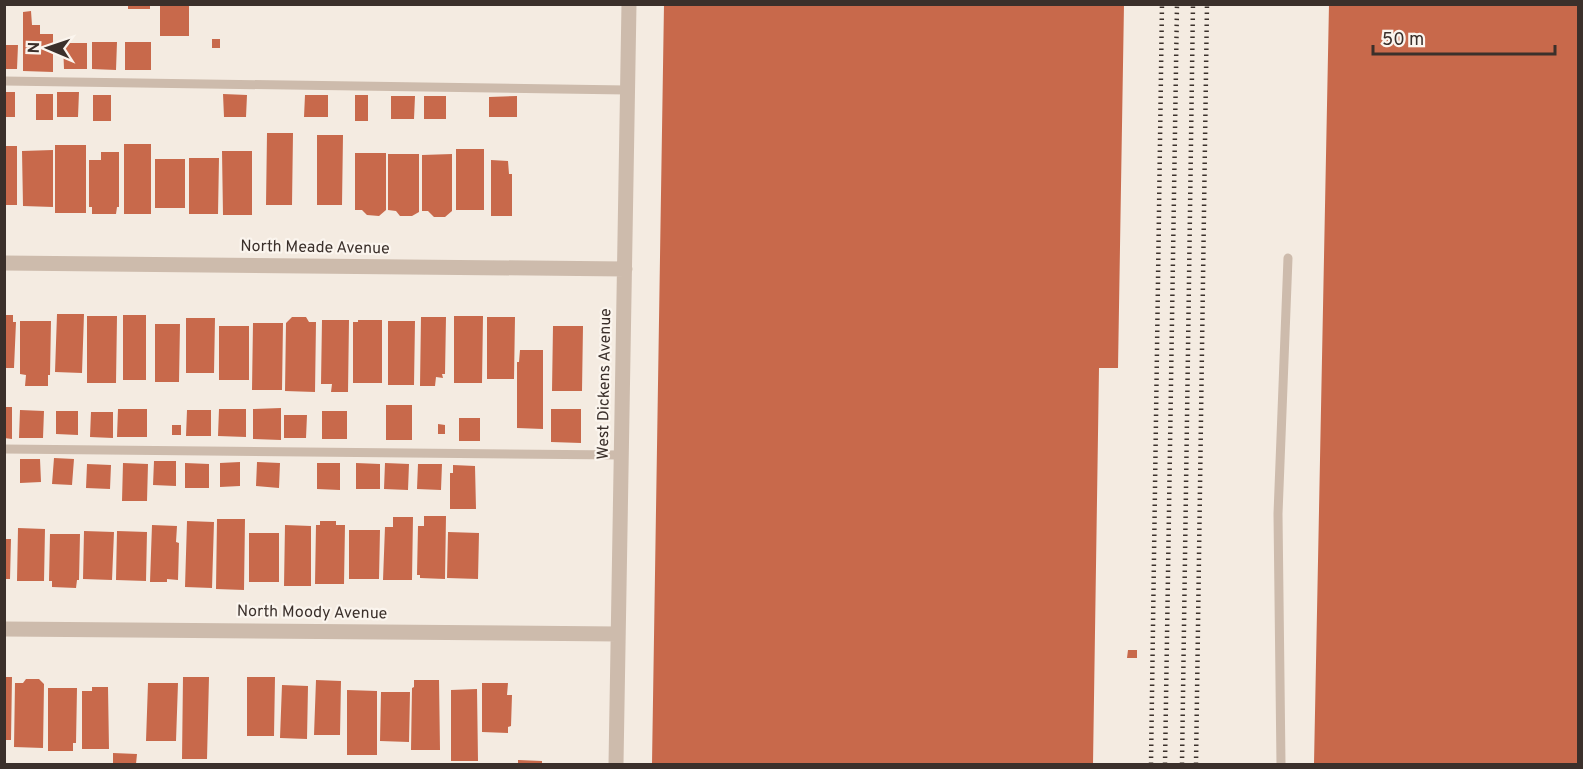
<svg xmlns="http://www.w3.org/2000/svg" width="1583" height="769" viewBox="0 0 1583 769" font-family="Overpass,sans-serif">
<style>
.building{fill:#c8694b}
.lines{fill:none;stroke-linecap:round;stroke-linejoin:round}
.lane{stroke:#cdbbac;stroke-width:9}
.street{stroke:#cdbbac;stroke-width:15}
.rail{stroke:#3b302b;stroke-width:4.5;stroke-dasharray:1.5 4.5;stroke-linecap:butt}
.labels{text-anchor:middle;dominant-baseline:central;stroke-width:4.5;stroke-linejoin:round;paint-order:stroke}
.street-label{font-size:16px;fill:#3b302b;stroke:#fbf5ee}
</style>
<rect width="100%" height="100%" fill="#f4ebe1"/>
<path class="building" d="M128,4H150V9H128Z
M160,4H189V36H160Z
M664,4H1124L1118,368H1099L1093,764H652Z
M1329,4H1578V764H1314Z
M31,11L32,25H40V34H53V72L23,71V12Z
M212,39H220V48H212Z
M92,42H117L116,70L92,69Z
M125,42H151V70H125Z
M63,43H87V69H64Z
M4,45H18L17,69H4Z
M4,92H15V117H4Z
M57,92H79L78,117H57Z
M36,94H53V120H36Z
M223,94L247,95L246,117H224Z
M93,95H111V121H93Z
M305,95H328V117H304Z
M355,95H368V121H355Z
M391,96H415L414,119H391Z
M424,96H446V119H424Z
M517,96V117H489V97Z
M267,133H293L292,205H266Z
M317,135H343L342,205H317Z
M124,144H151V214H124Z
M55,145H86V213H55Z
M4,146H17V205H4Z
M456,149H484V210H456Z
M53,150V207L23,206L22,151Z
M222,151H252V215H223Z
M101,152H119V207H117L116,214H92V207H89V160H101Z
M355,153H386V210L379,216L367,215L362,210H355Z
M388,154H419V212L412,216H400L396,211L388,210Z
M452,154V211L445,217H434L428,211H422V155Z
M189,158H219L218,214H189Z
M155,159H185V208H155Z
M491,160L508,161L509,174H512V216H491Z
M57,314H84L82,373L55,372Z
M4,315H13V322H16L14,368H4Z
M123,315H146V380H123Z
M87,316H117L116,383H87Z
M454,316H483L482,383H454Z
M292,317H306L309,322H316L315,392L285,391L286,323Z
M421,317H446L445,374H442L443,378L436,377L435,386H420Z
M487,317H515L514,379H487Z
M186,318H215L214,373H186Z
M322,320H349L348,392H331L332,384H321Z
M358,320H382V383H353V322H358Z
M20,321H51L50,375H48V386H25L26,375L20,374Z
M388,321H415L414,385H388Z
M253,323H283L282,390H252Z
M155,324H180L179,382H155Z
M219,326H249V380H219Z
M553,326H583L582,391H552Z
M520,350H543V429L517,428V362H519Z
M386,405H412V440H386Z
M4,407H12V439L4,438Z
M281,408V440L253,439V409Z
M118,409H147V437H117Z
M219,409H246V437L218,436Z
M551,409H581V443L551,442Z
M20,410L44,411L43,438H19Z
M187,410H211V436H186Z
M56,411H78V435L56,434Z
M322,411H347V439H322Z
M91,412H113V438L90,437Z
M284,415H307L306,438H284Z
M459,418H480V441H459Z
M438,424L445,425V434H438Z
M172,425H181V435H172Z
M54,458L74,459L72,485L52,484Z
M20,459H40L41,482L20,483Z
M154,461H176V486L153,485Z
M240,462V486L220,487V463Z
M257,462L280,463L279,488L256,486Z
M123,463L148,464L147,501H122Z
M185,463L209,464V488H185Z
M317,463H340V490L317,489Z
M356,463L380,464V489H356Z
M385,463L409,464L408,490L384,489Z
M87,464L111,465L110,489L86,488Z
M418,464H442L441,490L417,489Z
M453,465L475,466L476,509H450V473H453Z
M424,516H446L445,579L420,578V575H417L418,526H424Z
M393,517H413L412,580H383L385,527H393Z
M217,519H245L244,590L216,589Z
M187,521L214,522L212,588L185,587Z
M320,521H336V525H345L344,584H315L316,525H320Z
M152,525L177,526L176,542L179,543L178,580L167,579V582H150Z
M285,525L311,526V586H284Z
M18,528L45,529L44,581H17Z
M349,530H380L379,579H349Z
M84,531L114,532L112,580L83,579Z
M117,531L147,532L146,581L116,580Z
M448,532L479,533L478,579L447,578Z
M249,533H279V582H249Z
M50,534H80L79,580H77L76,588L52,587V581H49Z
M4,539H11L10,579H4Z
M1128,650H1137V658H1127Z
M4,677H12L11,740H4Z
M183,677H209L207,759H182Z
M247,677H275L274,736H247Z
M26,679H39L44,684L43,748L14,747L15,683H23Z
M316,680L341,681L340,735H314Z
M414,680H439L440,750H411L412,688L414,687Z
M148,683H178L176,741H146Z
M482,683H508L507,695H512L511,726L508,727V733L482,732Z
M282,685L308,686L307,739L280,738Z
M92,687H108L109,749H82V691H92Z
M48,688H77L76,743H73V751H48Z
M477,689L478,761H451V690Z
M347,690L377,691V755H347Z
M381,692H410L409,742L380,741Z
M113,753L137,754L136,764H113Z
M518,760L542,761V764H518Z"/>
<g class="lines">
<path class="lane" d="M4,81L627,90
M4,449L621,455
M1281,764L1278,514L1288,258"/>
<path class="street" d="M4,263L625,269
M4,629L618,634
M616,764L629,4"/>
<path class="rail" d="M1151,764L1162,4
M1165,764L1177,4
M1182,764L1193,4
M1196,764L1207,4"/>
</g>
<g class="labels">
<g class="street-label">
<text transform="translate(315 248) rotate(1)">North Meade Avenue</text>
<text transform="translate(605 384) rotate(-89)">West Dickens Avenue</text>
<text transform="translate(312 613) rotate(1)">North Moody Avenue</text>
</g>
</g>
<rect width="1583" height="769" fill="none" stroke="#3b302b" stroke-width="12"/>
<g transform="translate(48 48) rotate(272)" stroke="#fbf5ee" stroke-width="4.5" paint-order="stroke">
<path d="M0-4.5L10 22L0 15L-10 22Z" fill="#3b302b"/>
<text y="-9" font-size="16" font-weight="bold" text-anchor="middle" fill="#3b302b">N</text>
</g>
<path d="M1373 45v9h182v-9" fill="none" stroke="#3b302b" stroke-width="3"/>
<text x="1382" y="45" font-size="18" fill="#3b302b" stroke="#fbf5ee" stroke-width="4.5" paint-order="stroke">50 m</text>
</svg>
